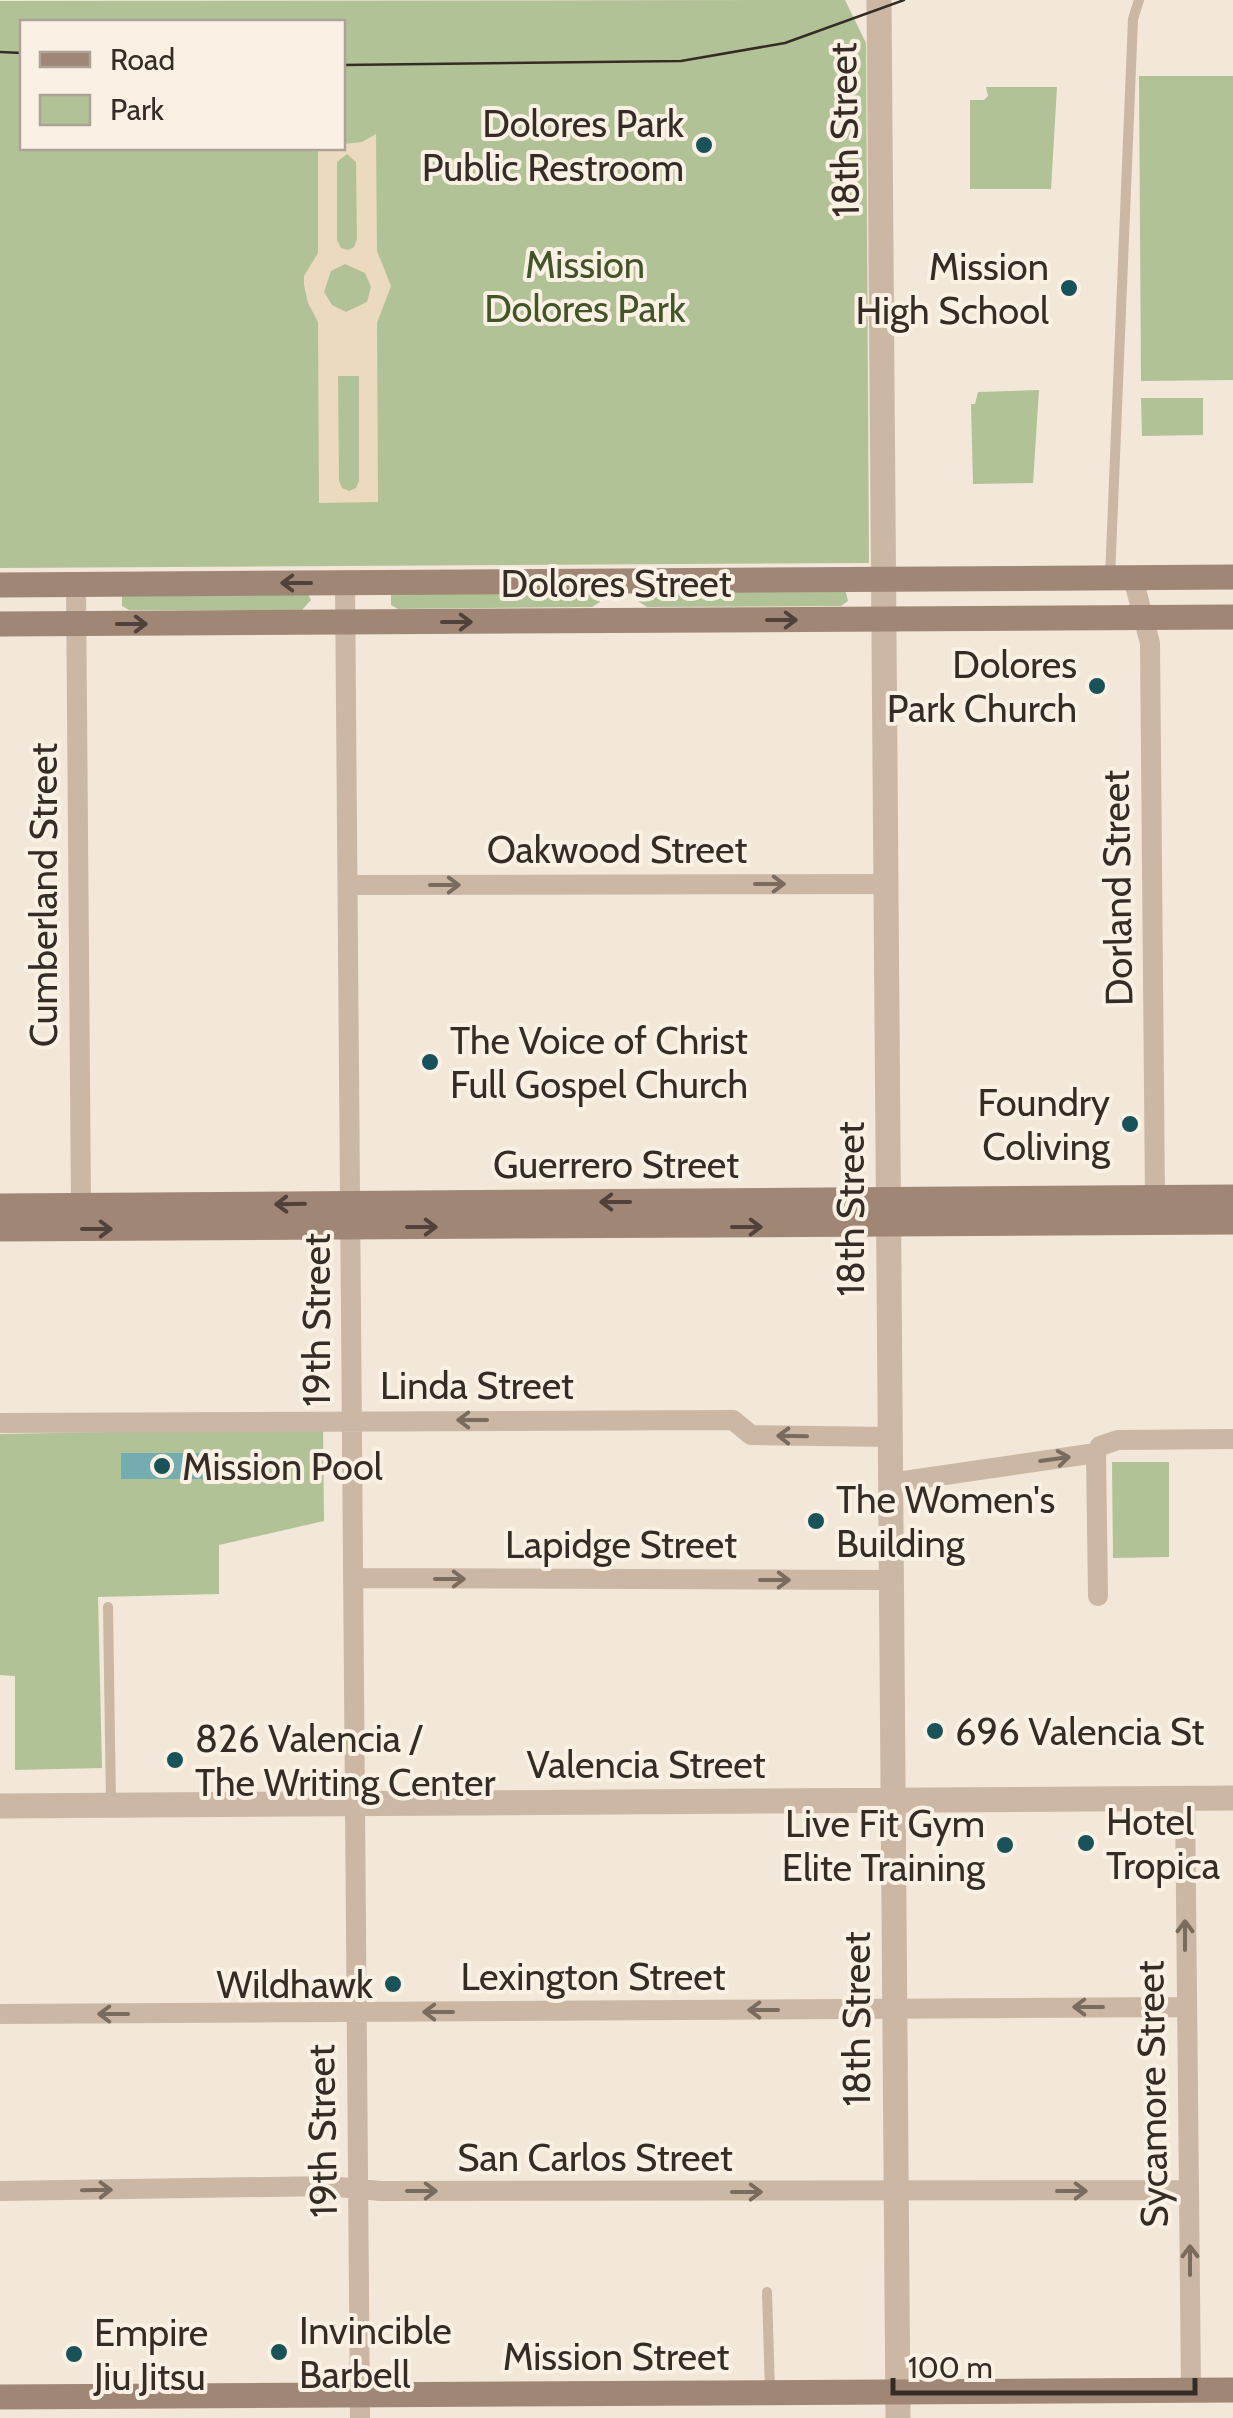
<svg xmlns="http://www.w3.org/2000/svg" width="1233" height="2418" viewBox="0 0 1233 2418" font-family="Cabin,sans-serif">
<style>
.green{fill:#b2c297;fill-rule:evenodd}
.plaza{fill:#ecdabe;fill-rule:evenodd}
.water{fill:#75acb1}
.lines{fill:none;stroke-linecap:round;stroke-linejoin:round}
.service{stroke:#cbb7a3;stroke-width:10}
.minor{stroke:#cbb7a3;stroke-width:20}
.tertiary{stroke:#cbb7a3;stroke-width:25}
.secondary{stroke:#9f8675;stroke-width:25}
.tram{stroke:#362c26;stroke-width:2.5}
.oneway{stroke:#50423a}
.oneway2{stroke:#796b5e}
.poi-dot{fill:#195259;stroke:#faf1e4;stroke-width:4}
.labels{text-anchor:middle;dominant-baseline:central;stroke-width:8;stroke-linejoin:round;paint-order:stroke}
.poi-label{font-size:38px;fill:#362c26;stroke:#faf1e4;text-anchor:start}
.street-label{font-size:38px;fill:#362c26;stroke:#faf1e4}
.park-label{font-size:38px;fill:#425528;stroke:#faf1e4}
</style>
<rect width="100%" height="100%" fill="#f2e7d8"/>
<path class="green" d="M845,0L866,43L869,563L0,568V1ZM22,22H342V148H22Z
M1139,76H1233V380L1141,381Z
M986,87H1057L1051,189H970V100H984L988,96Z
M1039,390L1033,483L973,484L971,404H975L978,392Z
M1141,398H1203V435L1142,436Z
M845,588L848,601L841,606L647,607L638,601L640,592Z
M597,590L600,602L592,607L398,609L391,605V593Z
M307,592L311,600L302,610H129L122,606V595Z
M323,1428L324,1521L219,1545V1594L98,1597L102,1768L15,1770V1676L0,1675V1434Z
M1112,1462H1169V1557L1113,1558Z"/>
<path class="plaza" d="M376,134L377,251L391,286L377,323L378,502L319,503L318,322L308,303L304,285V276L318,253V148H342L343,144L362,142ZM347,154L356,162L357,239L354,247L348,250L341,248L337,240V162ZM345,264L365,273L371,287L367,302L346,312L332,305L324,292L331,271ZM338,376H359V481L356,488L349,491L342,488L339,481Z"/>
<path class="water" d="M121,1453H203V1479H121Z"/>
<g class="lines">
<path class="service" d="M1110,578L1133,19L1139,0
M108,1607L111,1805
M767,2292L770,2391"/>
<path class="minor" d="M1133,578L1150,643L1155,1199
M345,582L360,2418
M76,584L81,1206
M348,885L886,884
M0,1423L733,1420L751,1435L889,1437
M1096,1453L1098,1596
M890,1483L1096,1453L1100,1446L1118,1440L1233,1439
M353,1578L890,1580
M1185,1798L1191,2390
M0,2014L1185,2007
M0,2191L328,2186L380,2191L1189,2190"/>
<path class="tertiary" d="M879,0L898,2418
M0,1806L1233,1798"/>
<path class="secondary" d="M0,585L1233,577
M0,624L1233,617
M0,1206L1233,1197
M0,1229L1233,1222
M0,2397L1233,2390"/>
<path class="tram" d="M0,52L22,53
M342,65L681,61L785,43L904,0"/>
</g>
<defs><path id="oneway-shaft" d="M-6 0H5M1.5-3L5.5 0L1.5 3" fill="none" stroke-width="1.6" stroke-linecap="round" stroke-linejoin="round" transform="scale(2.5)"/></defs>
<g class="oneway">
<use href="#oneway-shaft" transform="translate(296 583) rotate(180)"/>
<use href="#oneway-shaft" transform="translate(782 620)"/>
<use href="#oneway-shaft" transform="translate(457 622)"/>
<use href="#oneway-shaft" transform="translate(132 624)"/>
<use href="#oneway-shaft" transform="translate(615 1202) rotate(180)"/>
<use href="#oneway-shaft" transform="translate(290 1204) rotate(179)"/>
<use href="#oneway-shaft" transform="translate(422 1227)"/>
<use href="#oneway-shaft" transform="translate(747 1227)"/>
<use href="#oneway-shaft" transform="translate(97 1229)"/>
</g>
<g class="oneway2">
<use href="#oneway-shaft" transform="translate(770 884)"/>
<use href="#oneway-shaft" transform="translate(445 885)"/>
<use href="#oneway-shaft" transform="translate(472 1420) rotate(-180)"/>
<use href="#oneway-shaft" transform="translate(792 1436) rotate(-179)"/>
<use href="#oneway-shaft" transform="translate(1055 1459) rotate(-8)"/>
<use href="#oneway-shaft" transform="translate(450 1579)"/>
<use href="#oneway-shaft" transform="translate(775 1580)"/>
<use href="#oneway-shaft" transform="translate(1185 1935) rotate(-90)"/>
<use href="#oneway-shaft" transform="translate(1088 2007) rotate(180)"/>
<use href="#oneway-shaft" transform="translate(763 2010) rotate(180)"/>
<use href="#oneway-shaft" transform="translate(438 2012) rotate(180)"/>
<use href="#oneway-shaft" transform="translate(113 2014) rotate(180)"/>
<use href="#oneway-shaft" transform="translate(97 2190) rotate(-1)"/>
<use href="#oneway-shaft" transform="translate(422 2191)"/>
<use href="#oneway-shaft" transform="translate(1072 2191)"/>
<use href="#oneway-shaft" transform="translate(747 2192)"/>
<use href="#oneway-shaft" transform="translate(1190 2260) rotate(-90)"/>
</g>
<g class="poi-dot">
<circle cx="704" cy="145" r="10"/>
<circle cx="1069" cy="288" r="10"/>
<circle cx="1097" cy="686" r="10"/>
<circle cx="430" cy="1062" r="10"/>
<circle cx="1130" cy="1124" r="10"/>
<circle cx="162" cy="1466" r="10"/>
<circle cx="816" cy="1521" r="10"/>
<circle cx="935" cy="1731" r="10"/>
<circle cx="175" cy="1760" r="10"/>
<circle cx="1086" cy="1843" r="10"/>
<circle cx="1005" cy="1845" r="10"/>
<circle cx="393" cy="1984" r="10"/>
<circle cx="279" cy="2352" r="10"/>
<circle cx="74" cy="2354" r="10"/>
</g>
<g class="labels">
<g class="poi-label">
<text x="684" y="123" text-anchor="end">Dolores Park<tspan x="684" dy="44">Public Restroom</tspan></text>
<text x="1049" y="266" text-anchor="end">Mission<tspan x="1049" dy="44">High School</tspan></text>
<text x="1077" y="664" text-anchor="end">Dolores<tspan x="1077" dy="44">Park Church</tspan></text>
<text x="450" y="1040">The Voice of Christ<tspan x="450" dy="44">Full Gospel Church</tspan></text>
<text x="1110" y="1102" text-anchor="end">Foundry<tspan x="1110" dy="44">Coliving</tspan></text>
<text x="182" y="1466">Mission Pool</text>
<text x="836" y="1499">The Women's<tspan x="836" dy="44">Building</tspan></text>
<text x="955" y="1731">696 Valencia St</text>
<text x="195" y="1738">826 Valencia /<tspan x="195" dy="44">The Writing Center</tspan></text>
<text x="1106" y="1821">Hotel<tspan x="1106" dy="44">Tropica</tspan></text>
<text x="985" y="1823" text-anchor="end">Live Fit Gym<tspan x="985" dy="44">Elite Training</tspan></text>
<text x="373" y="1984" text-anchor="end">Wildhawk</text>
<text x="299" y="2330">Invincible<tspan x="299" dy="44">Barbell</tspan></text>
<text x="94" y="2332">Empire<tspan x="94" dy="44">Jiu Jitsu</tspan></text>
</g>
<g class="street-label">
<text transform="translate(844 130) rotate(-91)">18th Street</text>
<text x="616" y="583">Dolores Street</text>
<text x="617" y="849">Oakwood Street</text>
<text transform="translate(1117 888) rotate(-91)">Dorland Street</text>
<text transform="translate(43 895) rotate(-90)">Cumberland Street</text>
<text x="616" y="1164">Guerrero Street</text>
<text transform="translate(850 1209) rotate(-90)">18th Street</text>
<text transform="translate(316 1320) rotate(-90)">19th Street</text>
<text x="477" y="1385">Linda Street</text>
<text x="621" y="1544">Lapidge Street</text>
<text x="646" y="1764">Valencia Street</text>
<text x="593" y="1976">Lexington Street</text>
<text transform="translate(856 2019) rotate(-90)">18th Street</text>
<text transform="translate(1152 2094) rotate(-91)">Sycamore Street</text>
<text transform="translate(322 2131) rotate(-91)">19th Street</text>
<text x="595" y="2157">San Carlos Street</text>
<text x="616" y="2356">Mission Street</text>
</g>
<g class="park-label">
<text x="585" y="264">Mission<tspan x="585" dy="44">Dolores Park</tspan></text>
</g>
</g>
<rect x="20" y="20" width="325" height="130" fill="#faf1e4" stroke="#aca298" stroke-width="2.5"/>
<rect x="40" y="52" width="50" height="15" fill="#9f8675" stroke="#aca298" stroke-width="2.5"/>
<text x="110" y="70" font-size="30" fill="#362c26">Road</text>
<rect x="40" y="95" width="50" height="30" fill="#b2c297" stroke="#aca298" stroke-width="2.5"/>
<text x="110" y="120" font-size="30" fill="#362c26">Park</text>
<path d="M893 2378v15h302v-15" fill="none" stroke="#362c26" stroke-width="5"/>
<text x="908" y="2378" font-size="30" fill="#362c26" stroke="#faf1e4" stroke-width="8" paint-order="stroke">100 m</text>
</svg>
